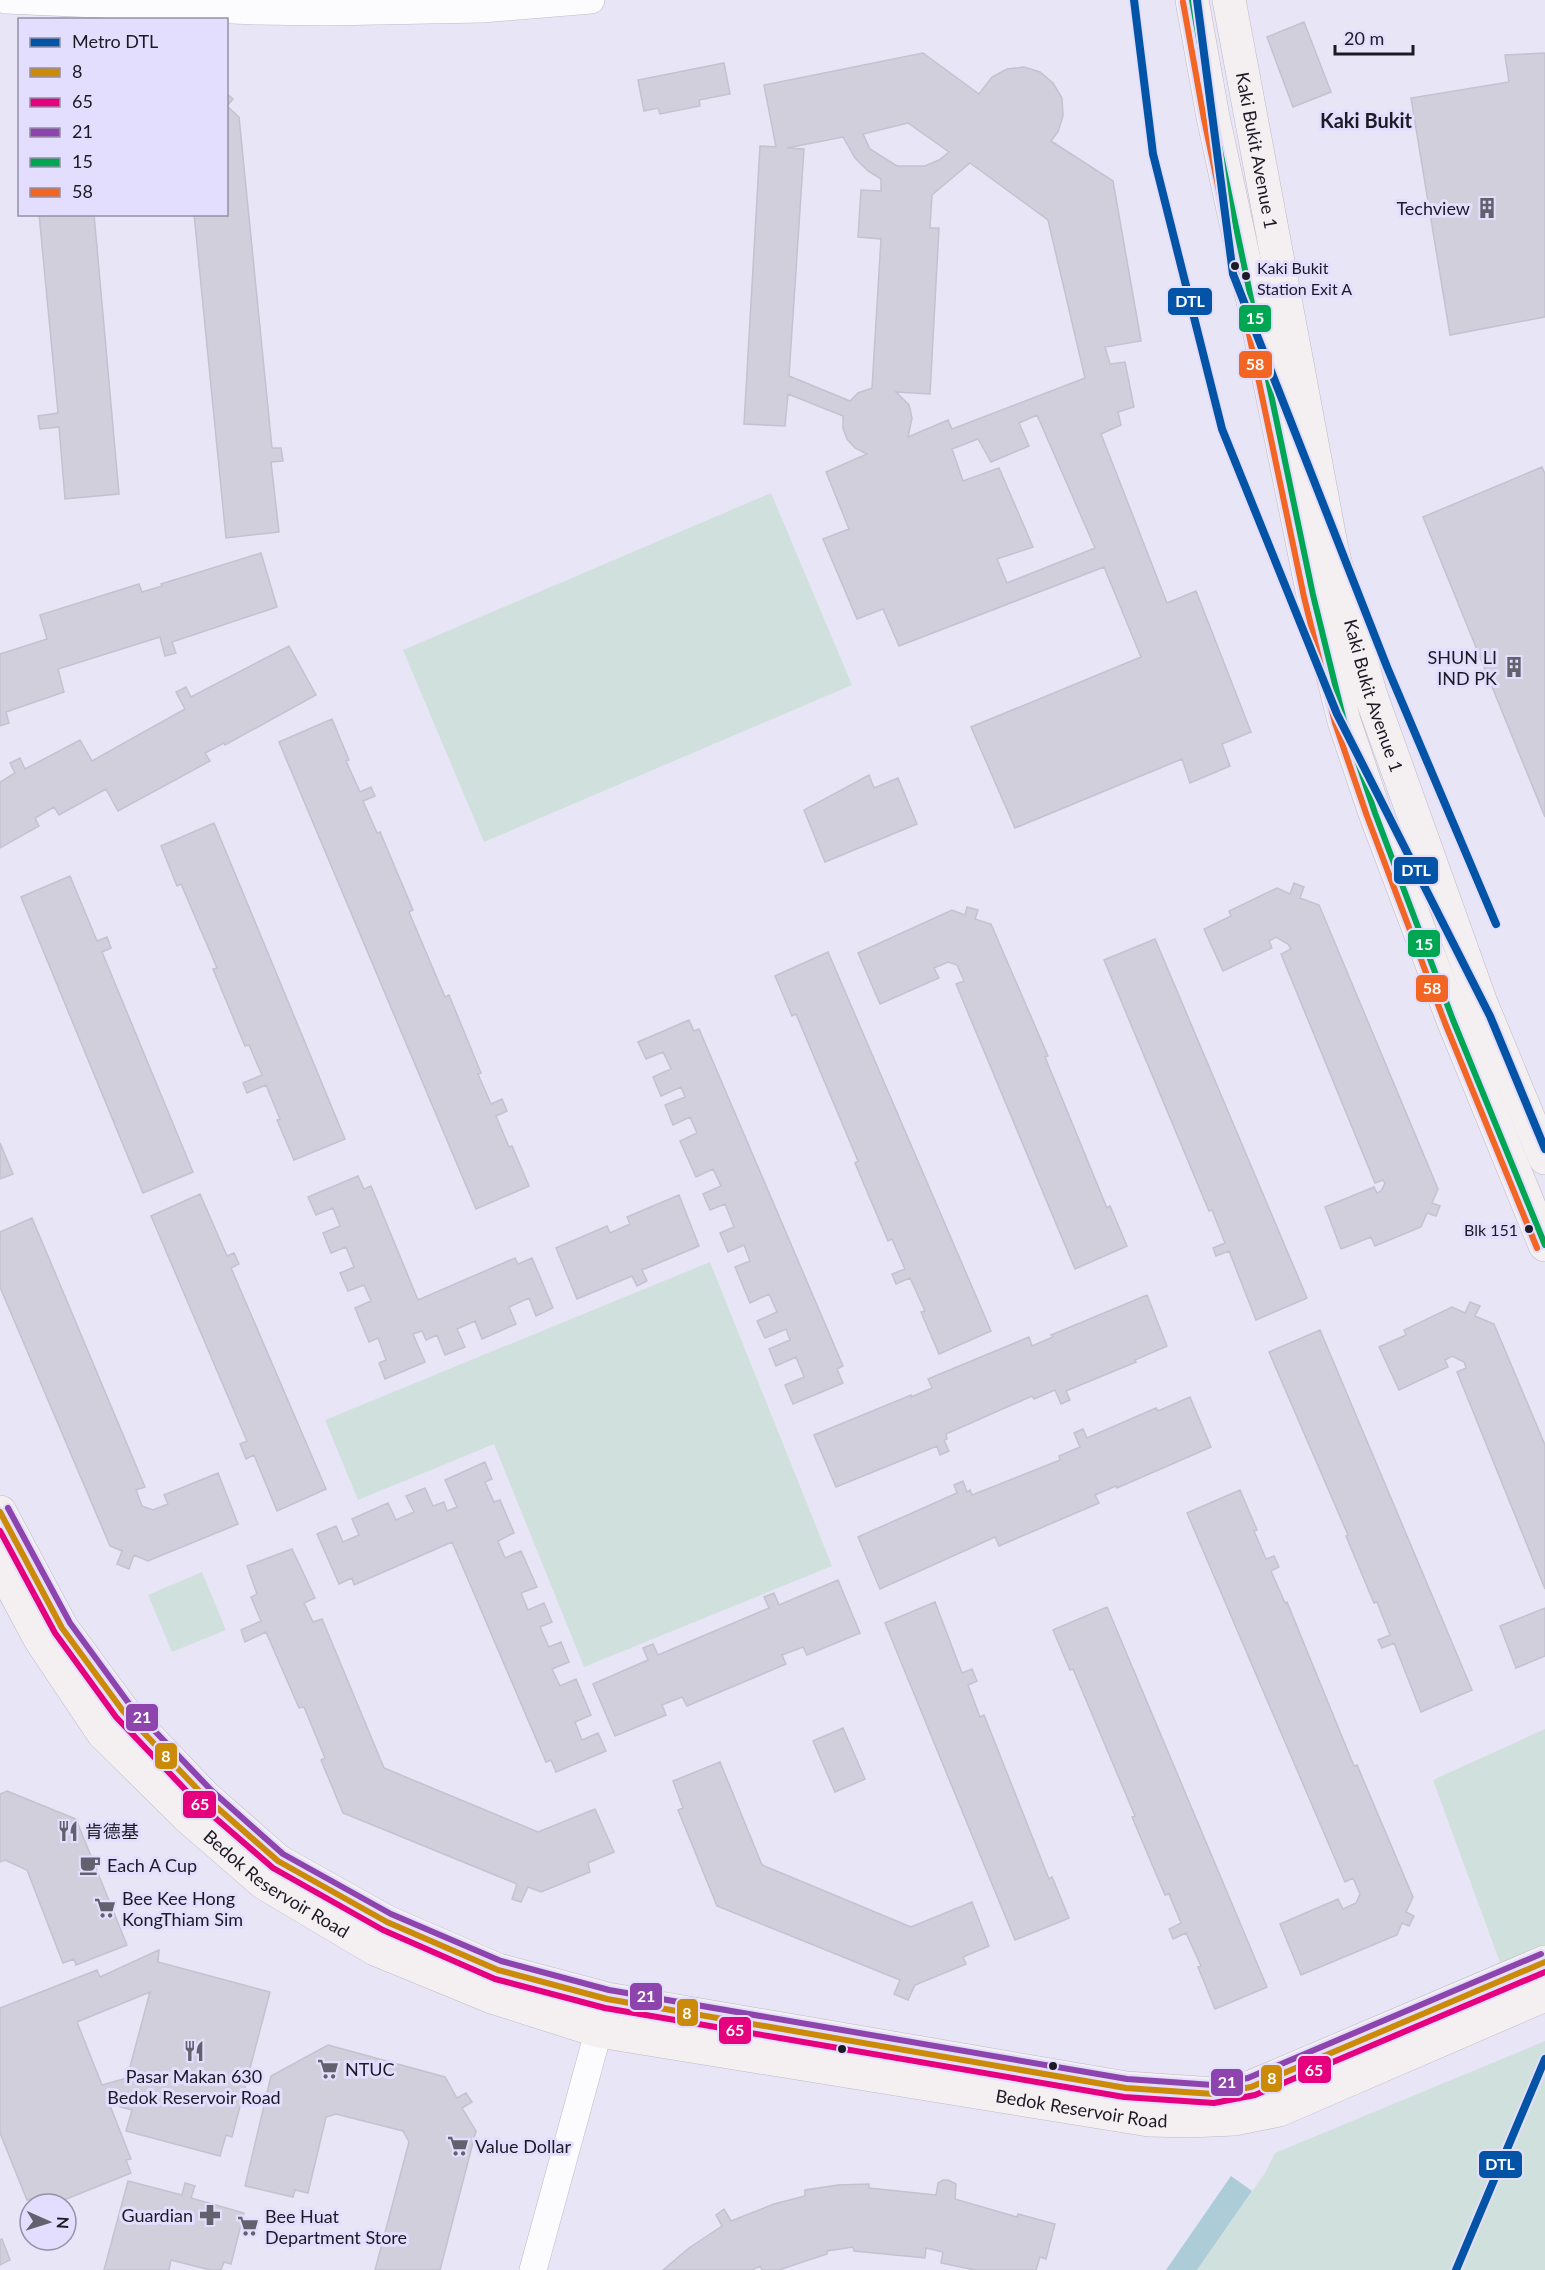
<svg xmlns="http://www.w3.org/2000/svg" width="1545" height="2270" viewBox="0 0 1545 2270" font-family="Lato,'Noto Sans SC',sans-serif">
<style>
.green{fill:#d0e1dd}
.water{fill:#acccd7}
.building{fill:#d1cfdc;stroke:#c4c2cf;stroke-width:1.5;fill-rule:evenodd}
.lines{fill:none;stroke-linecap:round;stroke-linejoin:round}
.minor-casing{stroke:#bdbac8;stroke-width:28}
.secondary-casing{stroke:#bdbac8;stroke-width:34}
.minor{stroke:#fcfbfe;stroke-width:27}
.secondary{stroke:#f4f0f2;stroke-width:33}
.bus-1-casing{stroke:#e3defd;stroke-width:10}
.bus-2-casing{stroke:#e3defd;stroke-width:10}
.bus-3-casing{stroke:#e3defd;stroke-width:10}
.bus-4-casing{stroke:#e3defd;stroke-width:10}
.bus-5-casing{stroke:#e3defd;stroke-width:10}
.bus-1{stroke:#cb8a07;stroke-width:6}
.bus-2{stroke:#e5007d;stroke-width:6}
.bus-3{stroke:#8e44ad;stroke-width:6}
.bus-4{stroke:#00a651;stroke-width:6}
.bus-5{stroke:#f26522;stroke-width:6}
.metro-1-casing{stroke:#e3defd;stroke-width:12}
.metro-1{stroke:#0354a6;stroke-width:8}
.bus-dot{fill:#1d1a25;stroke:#e3defd;stroke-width:2}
.labels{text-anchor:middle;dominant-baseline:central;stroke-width:6;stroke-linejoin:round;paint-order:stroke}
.bus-label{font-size:16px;fill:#1d1a25;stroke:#e3defd;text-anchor:start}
.street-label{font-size:18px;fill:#1d1a25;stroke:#e3defd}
.poi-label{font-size:18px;fill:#1d1a25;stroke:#e3defd;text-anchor:start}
.neighbourhood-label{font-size:20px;font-weight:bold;fill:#1d1a25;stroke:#e3defd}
.line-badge{stroke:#e3defd;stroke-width:2}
.badge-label{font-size:16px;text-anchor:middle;font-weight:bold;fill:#fff}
</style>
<rect width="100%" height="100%" fill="#e8e5f6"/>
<path class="green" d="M771,493L852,685L484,842L403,650Z
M710,1262L832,1566L584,1667L494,1444L358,1500L325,1420Z
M202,1572L226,1630L172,1652L148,1595Z
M1545,1729V1949L1502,1968L1433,1780Z
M1545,2041V2270H1197L1265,2173L1275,2153Z"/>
<path class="water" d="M1231,2176L1252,2191L1197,2270H1166Z"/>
<path class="building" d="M1304,22L1331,92L1293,107L1267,37Z
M923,53L979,94L992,77L1007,69L1024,67L1040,72L1053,83L1062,98L1063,116L1058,132L1051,141L1113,181L1141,341L1105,347L1110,364L1125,362L1134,407L1118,412L1121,425L1101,434L1167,603L1196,591L1251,732L1222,744L1230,766L1190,783L1182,759L1015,828L971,727L1141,657L1104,567L899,646L883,609L857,619L823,539L849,529L826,472L867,454L855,448L847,439L843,428V416L788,394L785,426L744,424L760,146L776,147L764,85ZM908,123L949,152L939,160L925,166H897L870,149L863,134ZM843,137L855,158L868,171L881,179V191L861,190L858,237L881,239L872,388L858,393L850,401L789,376L804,149L787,148ZM970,163L1048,220L1085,378L952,429L948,420L908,437L912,418L909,405L896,392L930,394L939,228H930L932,195ZM1037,415L1095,548L1007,583L997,559L1033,547L999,468L963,481L952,449L978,439L991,462L1029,446L1019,423Z
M1545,53V317L1450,335L1411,98L1509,82L1505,55Z
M724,63L730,94L699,100L700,106L660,114L658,108L644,111L638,80Z
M226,93L233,99L227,106L239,117L272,448H281L283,461L271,462L279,532L226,538L194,214H226Z
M39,214H94L119,494L65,499L59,427L40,429L38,416L58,413Z
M1542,467L1545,474V817L1423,517Z
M261,553L277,607L172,642L176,653L165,656L160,637L58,669L64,692L6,712L9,723L0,726V654L47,639L40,615L139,584L142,592L162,586L161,584Z
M289,646L316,695L225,745L224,743L205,753L210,761L118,811L106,789L59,815L54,807L35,818L39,826L0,848V782L15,773L10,763L20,758L25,769L80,740L92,761L185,709L176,692L186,687L191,697Z
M332,719L349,760L346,761L360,792L371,787L375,796L363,801L377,833L380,832L413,910L409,912L445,997L449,995L481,1073L478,1074L491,1104L502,1099L507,1111L496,1116L509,1147L512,1146L529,1186L476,1209L279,742Z
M869,775L874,788L898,778L917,824L825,862L804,810Z
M214,823L345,1139L294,1160L277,1120L280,1119L266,1085L247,1093L243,1083L262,1075L249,1045L245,1046L213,969L217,968L181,884L177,886L161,846Z
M70,876L97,941L107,937L111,948L102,952L193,1172L143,1193L21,897Z
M1294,883L1304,887L1300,898L1319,905L1438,1189L1432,1203L1440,1206L1436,1216L1427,1213L1421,1227L1375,1246L1371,1237L1341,1249L1325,1207L1374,1187L1377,1193L1381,1191L1385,1183L1383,1180L1375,1183L1281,954L1291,949L1288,944L1276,937L1269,941L1272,948L1223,971L1204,929L1231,916L1229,911L1277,888L1290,894Z
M967,907L978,910L975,919L991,924L1048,1056L1045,1057L1107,1208L1110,1206L1127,1246L1075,1269L956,984L964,981L957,965L948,962L934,968L939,978L880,1004L858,953L952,910L965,915Z
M1155,939L1307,1298L1256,1320L1229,1251L1216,1256L1213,1248L1225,1243L1212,1210L1209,1211L1104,960Z
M828,952L991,1331L939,1354L921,1312L925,1311L910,1278L896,1284L892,1274L905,1269L892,1239L888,1241L855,1163L858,1161L796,1014L792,1016L775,976Z
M689,1020L694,1031L699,1029L843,1366L837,1369L843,1383L793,1404L785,1385L804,1377L796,1357L776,1366L769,1349L790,1340L786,1329L765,1338L757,1321L777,1312L769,1294L750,1303L735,1267L750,1261L744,1245L728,1252L720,1233L734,1227L725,1204L710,1210L703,1194L721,1186L713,1169L696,1177L680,1141L697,1133L690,1117L673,1125L665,1105L685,1097L681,1087L661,1096L653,1077L671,1069L663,1052L646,1059L638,1042Z
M0,1143L13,1174L0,1179Z
M358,1176L364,1189L371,1186L418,1300L515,1258L518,1264L532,1258L553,1308L536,1316L529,1298L509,1307L516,1324L482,1339L475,1321L457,1329L465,1347L445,1355L437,1335L426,1340L422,1331L413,1334L425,1362L385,1379L379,1363L386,1360L378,1338L369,1342L355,1308L371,1301L364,1285L348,1291L340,1273L354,1267L346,1247L331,1253L323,1233L340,1226L333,1208L316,1215L308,1197Z
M200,1194L227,1256L234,1253L239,1264L231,1268L326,1489L277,1511L254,1455L246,1459L240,1444L247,1441L151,1216Z
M679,1195L699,1246L642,1270L647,1281L637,1286L632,1276L577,1299L556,1248L607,1226L610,1233L630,1224L627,1217Z
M32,1218L145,1487L136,1490L142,1506L153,1510L168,1504L164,1495L218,1473L238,1524L148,1561L134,1555L129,1569L117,1564L122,1551L110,1546L0,1287V1232Z
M1147,1295L1167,1346L1135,1360L1136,1362L1066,1391L1070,1400L1061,1404L1055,1390L1034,1399L1032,1396L946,1434L947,1439L944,1440L949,1451L940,1455L937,1446L836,1487L814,1435L911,1395V1397L932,1388L928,1379L1029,1337L1032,1346L1053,1337L1051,1335Z
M1470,1302L1480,1306L1475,1316L1494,1324L1545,1445V1589L1457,1372L1466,1368L1464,1362L1452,1356L1445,1360L1448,1367L1399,1390L1379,1347L1406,1335L1404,1330L1452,1307L1465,1313Z
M1320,1330L1472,1690L1421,1712L1394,1643L1382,1648L1378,1640L1390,1635L1377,1602L1374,1603L1346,1536L1348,1535L1269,1352Z
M1190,1397L1211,1447L1117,1488L1116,1486L1095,1495L1099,1503L999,1546L995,1537L880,1589L858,1537L957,1493L954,1485L963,1481L967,1492L970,1490L972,1495L1060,1460L1059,1456L1080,1447L1074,1433L1083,1429L1087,1438L1156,1408L1158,1411Z
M485,1462L492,1479L485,1482L494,1502L500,1500L514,1533L498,1541L505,1558L521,1551L537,1587L521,1593L528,1610L544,1603L552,1622L540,1627L549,1647L561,1642L569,1662L552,1669L560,1686L576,1679L591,1715L575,1722L582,1740L598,1733L606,1751L556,1772L551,1760L546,1762L452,1542L354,1585L352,1578L339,1584L317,1534L336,1526L343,1542L359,1535L352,1519L388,1503L396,1520L414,1512L406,1496L425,1488L433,1506L444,1502L447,1511L457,1507L445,1480Z
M1240,1490L1257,1530L1254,1531L1266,1559L1274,1556L1279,1567L1271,1571L1285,1603L1287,1602L1354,1766L1357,1765L1413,1897L1406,1912L1414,1916L1409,1926L1402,1923L1397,1935L1301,1975L1280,1924L1338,1899L1343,1909L1356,1903L1360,1894L1353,1878L1345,1882L1187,1513Z
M292,1549L315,1598L304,1603L313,1622L322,1619L384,1768L538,1832L595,1809L614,1852L588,1863L590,1872L541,1892L528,1887L521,1902L512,1899L517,1884L343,1813L321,1760L325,1758L304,1707L299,1708L266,1632L245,1642L241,1630L261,1621L251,1597L257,1594L247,1566Z
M838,1580L860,1633L807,1655L803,1647L782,1655L786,1664L687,1706L682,1697L662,1705L666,1715L615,1736L593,1684L648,1660L643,1648L653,1644L658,1655L769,1608L764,1597L774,1593L779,1605Z
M935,1602L962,1673L972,1669L977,1681L968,1685L980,1717L984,1715L1049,1879L1052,1877L1069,1918L1015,1940L885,1623Z
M1107,1607L1267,1987L1215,2009L1198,1967L1201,1966L1186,1933L1173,1939L1169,1929L1181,1923L1169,1894L1165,1895L1132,1817L1135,1816L1073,1669L1070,1670L1053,1630Z
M1545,1608V1656L1516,1668L1500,1626Z
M843,1728L865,1779L835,1792L813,1741Z
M720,1762L762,1865L911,1927L972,1902L989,1946L963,1957L966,1964L915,1985L908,2000L894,1994L900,1980L717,1906L678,1810L683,1808L673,1781Z
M7,1791L76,1819L127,1945L76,1965L74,1959L63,1963L27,1870L5,1860L0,1862V1794Z
M159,1950L158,1962L270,1992L232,2137L226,2135L220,2156L126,2131L132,2110L120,2107L121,2101L109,2103L131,2159L126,2160L131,2173L54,2204H39L36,2197L27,2200L0,2133V2008L97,1970L100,1977ZM150,1992L127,2078L102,2085L77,2022Z
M328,2045L445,2077L457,2098L466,2093L472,2102L462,2108L476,2131L440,2270H375L409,2142L403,2131L336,2114L326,2117L308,2193L295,2190L293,2197L245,2186L271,2076Z
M943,2180H948L956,2184L955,2199L1017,2217L1018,2214L1055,2224L1046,2259L1040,2257L1036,2270H975L941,2263L943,2252L926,2248L925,2258L854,2251L853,2247L827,2251V2254L779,2270H762L760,2266L752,2270H663L689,2248L722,2226L716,2215L724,2209L731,2221L774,2204L805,2196V2190L838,2185L869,2184V2188L936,2195L938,2183Z
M128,2181L182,2195L185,2183L195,2186L191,2198L244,2213L231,2264L224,2262L221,2270H210L171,2260L169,2270H104Z
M2,2239L10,2260L0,2265V2240Z"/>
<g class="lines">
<defs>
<path id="minor" d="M6,0L256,11L327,12L482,9L591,0
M533,2270L604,2011"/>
<g id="secondary">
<path d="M1192,0L1213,117L1256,315L1313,595L1344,721L1375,813L1453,1020L1545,1245"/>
<path id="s1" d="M1229,0L1332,550L1370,693L1481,1003L1545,1158"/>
<path d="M0,1512L62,1628L123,1711L205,1797L278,1861L387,1922L498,1970L607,1999L1126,2088L1214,2094L1251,2087L1545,1962"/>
<path id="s2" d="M0,1564L40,1639L103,1733L189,1818L264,1883L375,1949L492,1997L599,2031L1149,2120L1190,2121L1234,2119L1279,2110L1545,1995"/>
</g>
</defs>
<use href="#minor" class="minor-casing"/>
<use href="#secondary" class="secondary-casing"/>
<use href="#minor" class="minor"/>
<use href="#secondary" class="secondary"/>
<defs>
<path id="bus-1" d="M0,1512L62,1628L123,1711L205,1797L278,1861L387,1922L498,1970L607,1999L1126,2088L1214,2094L1251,2087L1545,1962"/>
<path id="bus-2" d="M0,1531L55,1633L116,1717L198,1803L273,1868L383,1930L495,1979L605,2008L1124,2097L1214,2103L1255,2095L1545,1972"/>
<path id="bus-3" d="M8,1508L70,1623L130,1705L211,1790L283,1854L391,1914L501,1961L609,1990L1127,2079L1213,2085L1248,2078L1541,1954"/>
<path id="bus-4" d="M1192,0L1213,117L1313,595L1344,721L1375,813L1453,1020L1545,1245"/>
<path id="bus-5" d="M1183,2L1204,119L1304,597L1335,723L1367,816L1445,1023L1537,1248"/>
</defs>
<use href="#bus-1" class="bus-1-casing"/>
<use href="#bus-2" class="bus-2-casing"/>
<use href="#bus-3" class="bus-3-casing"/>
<use href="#bus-4" class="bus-4-casing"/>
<use href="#bus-5" class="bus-5-casing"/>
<use href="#bus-1" class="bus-1"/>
<use href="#bus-2" class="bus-2"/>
<use href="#bus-3" class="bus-3"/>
<use href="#bus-4" class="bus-4"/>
<use href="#bus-5" class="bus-5"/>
<defs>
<path id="metro-1" d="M1134,0L1153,154L1222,429L1337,714L1490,1016L1545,1149
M1197,0L1233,274L1387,667L1496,924
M1456,2270L1545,2059"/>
</defs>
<use href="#metro-1" class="metro-1-casing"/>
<use href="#metro-1" class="metro-1"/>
</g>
<defs>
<symbol id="building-bare" viewBox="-9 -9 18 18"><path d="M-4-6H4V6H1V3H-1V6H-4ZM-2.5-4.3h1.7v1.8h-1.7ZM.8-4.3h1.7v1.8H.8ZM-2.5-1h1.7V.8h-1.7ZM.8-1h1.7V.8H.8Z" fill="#64616e" stroke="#e3defd" stroke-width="2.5" paint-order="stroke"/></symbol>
<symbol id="restaurant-bare" viewBox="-9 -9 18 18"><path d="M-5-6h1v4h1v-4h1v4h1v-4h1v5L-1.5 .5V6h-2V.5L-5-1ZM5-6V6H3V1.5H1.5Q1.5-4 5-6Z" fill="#64616e" stroke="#e3defd" stroke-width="2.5" paint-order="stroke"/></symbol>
<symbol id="cafe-bare" viewBox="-9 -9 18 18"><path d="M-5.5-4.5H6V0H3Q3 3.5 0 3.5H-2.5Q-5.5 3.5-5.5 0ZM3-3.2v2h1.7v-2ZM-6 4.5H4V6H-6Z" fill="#64616e" stroke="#e3defd" stroke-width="2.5" paint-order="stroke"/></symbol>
<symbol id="supermarket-bare" viewBox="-9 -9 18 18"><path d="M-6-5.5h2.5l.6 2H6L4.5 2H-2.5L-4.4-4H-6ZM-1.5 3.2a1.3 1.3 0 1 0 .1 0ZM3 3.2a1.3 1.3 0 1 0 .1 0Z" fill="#64616e" stroke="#e3defd" stroke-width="2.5" paint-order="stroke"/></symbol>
<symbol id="pharmacy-bare" viewBox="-9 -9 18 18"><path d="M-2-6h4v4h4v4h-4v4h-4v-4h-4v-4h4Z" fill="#64616e" stroke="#e3defd" stroke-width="2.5" paint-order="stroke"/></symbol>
</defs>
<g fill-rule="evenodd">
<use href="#building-bare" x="1472" y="193" width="30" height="30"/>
<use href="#building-bare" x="1499" y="652" width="30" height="30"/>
<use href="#restaurant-bare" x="53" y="1816" width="30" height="30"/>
<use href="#cafe-bare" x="75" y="1850" width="30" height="30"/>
<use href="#supermarket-bare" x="90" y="1893" width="30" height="30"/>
<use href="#restaurant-bare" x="179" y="2036" width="30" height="30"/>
<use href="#supermarket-bare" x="313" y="2054" width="30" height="30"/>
<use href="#supermarket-bare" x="443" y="2131" width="30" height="30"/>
<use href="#pharmacy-bare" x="195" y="2200" width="30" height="30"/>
<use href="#supermarket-bare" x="233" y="2211" width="30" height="30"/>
</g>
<g class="bus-dot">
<circle cx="1235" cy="266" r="5"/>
<circle cx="1246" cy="276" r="5"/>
<circle cx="1529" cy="1229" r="5"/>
<circle cx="842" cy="2049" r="5"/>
<circle cx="1053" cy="2066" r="5"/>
</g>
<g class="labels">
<g class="bus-label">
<text x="1257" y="267">Kaki Bukit<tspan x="1257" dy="21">Station Exit A</tspan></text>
<text x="1518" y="1229" text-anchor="end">Blk 151</text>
</g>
<g class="street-label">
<text stroke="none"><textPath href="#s1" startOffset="153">Kaki Bukit Avenue 1</textPath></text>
<text stroke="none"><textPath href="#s1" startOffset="711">Kaki Bukit Avenue 1</textPath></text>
<text stroke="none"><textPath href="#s2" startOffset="429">Bedok Reservoir Road</textPath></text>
<text stroke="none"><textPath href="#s2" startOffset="1275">Bedok Reservoir Road</textPath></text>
</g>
<g class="poi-label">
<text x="1470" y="208" text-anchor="end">Techview</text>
<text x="1497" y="657" text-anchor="end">SHUN LI<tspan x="1497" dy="21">IND PK</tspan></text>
<text x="85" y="1831">肯德基</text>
<text x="107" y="1865">Each A Cup</text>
<text x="122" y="1898">Bee Kee Hong<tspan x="122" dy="21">KongThiam Sim</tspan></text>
<text x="345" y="2069">NTUC</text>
<text x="194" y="2076" text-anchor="middle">Pasar Makan 630<tspan x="194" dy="21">Bedok Reservoir Road</tspan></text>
<text x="475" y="2146">Value Dollar</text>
<text x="193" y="2215" text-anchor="end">Guardian</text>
<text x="265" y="2216">Bee Huat<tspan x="265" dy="21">Department Store</tspan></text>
</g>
<g class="neighbourhood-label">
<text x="1366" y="120">Kaki Bukit</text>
</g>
</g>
<g class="line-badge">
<rect x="1167" y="287" width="46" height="29" rx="6" fill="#0354a6"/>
<rect x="1238" y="304" width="34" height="29" rx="6" fill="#00a651"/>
<rect x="1238" y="350" width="35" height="29" rx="6" fill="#f26522"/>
<rect x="1393" y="856" width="46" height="29" rx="6" fill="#0354a6"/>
<rect x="1407" y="929" width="34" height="29" rx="6" fill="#00a651"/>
<rect x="1415" y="974" width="34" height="29" rx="6" fill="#f26522"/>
<rect x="125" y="1703" width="34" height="29" rx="6" fill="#8e44ad"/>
<rect x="154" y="1742" width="24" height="28" rx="6" fill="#cb8a07"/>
<rect x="182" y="1790" width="35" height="29" rx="6" fill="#e5007d"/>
<rect x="629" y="1982" width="34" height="29" rx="6" fill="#8e44ad"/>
<rect x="676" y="1998" width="23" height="29" rx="6" fill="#cb8a07"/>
<rect x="718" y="2016" width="34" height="29" rx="6" fill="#e5007d"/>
<rect x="1297" y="2055" width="35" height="29" rx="6" fill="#e5007d"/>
<rect x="1260" y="2064" width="23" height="29" rx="6" fill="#cb8a07"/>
<rect x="1210" y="2068" width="34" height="29" rx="6" fill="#8e44ad"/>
<rect x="1478" y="2150" width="45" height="29" rx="6" fill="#0354a6"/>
</g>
<g class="badge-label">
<text x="1190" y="307">DTL</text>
<text x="1255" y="324">15</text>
<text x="1255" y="370">58</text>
<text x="1416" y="876">DTL</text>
<text x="1424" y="950">15</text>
<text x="1432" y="994">58</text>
<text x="142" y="1723">21</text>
<text x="166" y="1762">8</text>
<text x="200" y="1810">65</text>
<text x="646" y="2002">21</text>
<text x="687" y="2019">8</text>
<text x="735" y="2036">65</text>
<text x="1314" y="2076">65</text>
<text x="1272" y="2084">8</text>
<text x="1227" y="2088">21</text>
<text x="1500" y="2170">DTL</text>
</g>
<rect x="18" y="18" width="210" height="198" fill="#e3defd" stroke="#9490a7" stroke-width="1.5"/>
<rect x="30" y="38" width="30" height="9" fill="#0354a6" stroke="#9490a7" stroke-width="1.5"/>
<text x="72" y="48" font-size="18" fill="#1d1a25">Metro DTL</text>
<rect x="30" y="68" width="30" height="9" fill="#cb8a07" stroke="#9490a7" stroke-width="1.5"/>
<text x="72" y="78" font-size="18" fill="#1d1a25">8</text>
<rect x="30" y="98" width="30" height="9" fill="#e5007d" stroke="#9490a7" stroke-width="1.5"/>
<text x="72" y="108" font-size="18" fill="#1d1a25">65</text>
<rect x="30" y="128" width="30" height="9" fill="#8e44ad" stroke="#9490a7" stroke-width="1.5"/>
<text x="72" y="138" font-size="18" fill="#1d1a25">21</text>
<rect x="30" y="158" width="30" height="9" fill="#00a651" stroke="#9490a7" stroke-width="1.5"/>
<text x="72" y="168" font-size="18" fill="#1d1a25">15</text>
<rect x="30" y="188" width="30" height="9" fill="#f26522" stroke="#9490a7" stroke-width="1.5"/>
<text x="72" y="198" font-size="18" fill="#1d1a25">58</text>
<g transform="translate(48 2222) rotate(93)"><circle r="28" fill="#e3defd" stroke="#9490a7" stroke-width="1.5"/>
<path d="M0-4.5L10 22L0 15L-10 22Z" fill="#64616e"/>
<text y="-9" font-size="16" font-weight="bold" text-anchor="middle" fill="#1d1a25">N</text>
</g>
<path d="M1335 45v9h78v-9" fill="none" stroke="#1d1a25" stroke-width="3"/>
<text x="1344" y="45" font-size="18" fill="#1d1a25" stroke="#e3defd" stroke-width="4.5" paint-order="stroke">20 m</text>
</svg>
